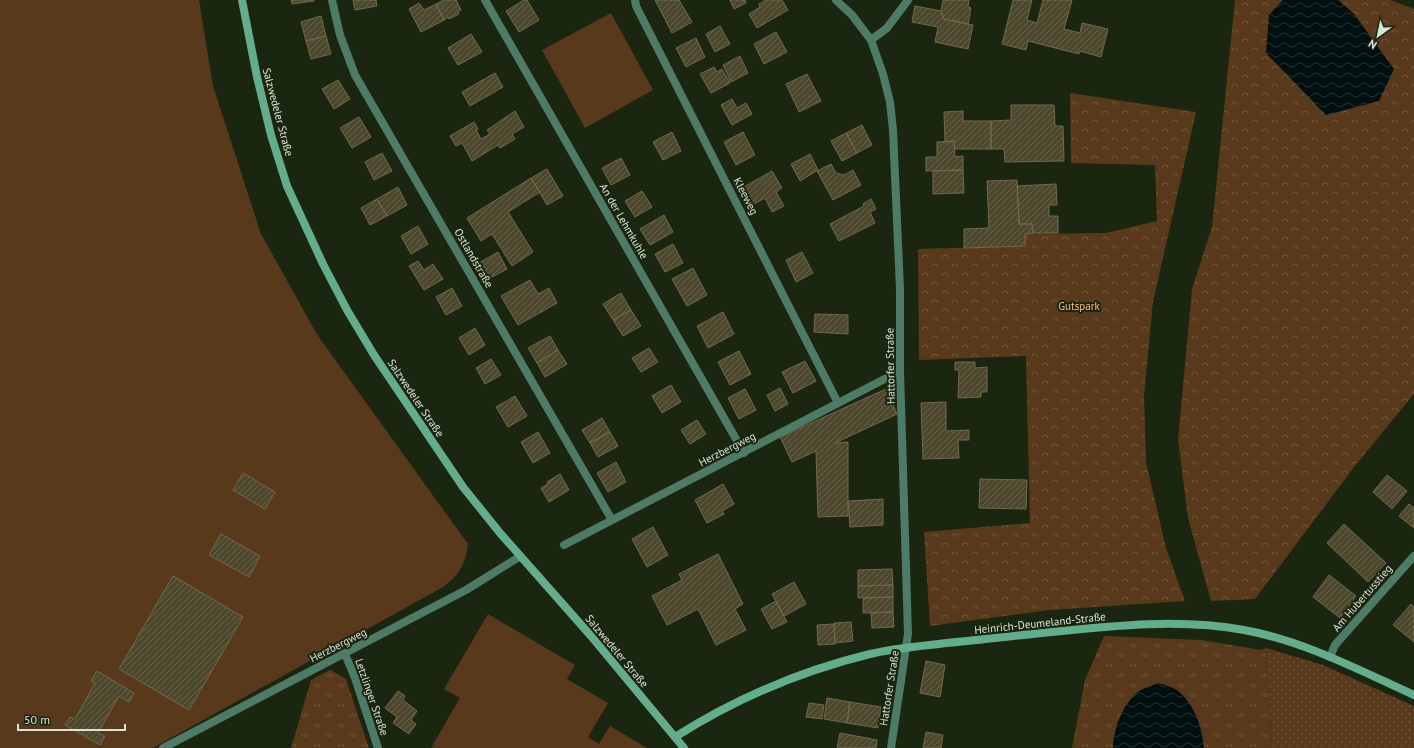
<svg xmlns="http://www.w3.org/2000/svg" width="1414" height="748" viewBox="0 0 1414 748" font-family="'PT Sans',sans-serif">
<style>
.grass{fill:url(#grass-tufts)}
.park{fill:url(#park-crowns)}
.garden{fill:url(#garden-dots)}
.pitch{fill:#59391b}
.water{fill:url(#water-waves)}
.building{fill:url(#building-hatch);stroke:#706a4e}
.lines{fill:none;stroke-linecap:round;stroke-linejoin:round}
.street{stroke:#4e7b66;stroke-width:8}
.secondary{stroke:#63ad8d;stroke-width:8}
.labels{text-anchor:middle;dominant-baseline:central;stroke-width:4;stroke-linejoin:round;paint-order:stroke}
.street-label{font-size:11px;fill:#dbe3d5;stroke:#1b2610}
.park-label{font-size:11px;fill:#f8bb83;stroke:#1b2610}
</style>
<defs>
<pattern id="grass-tufts" width="24" height="20" patternUnits="userSpaceOnUse"><rect width="24" height="20" fill="#59391b"/><path d="M3 7l-1-3M5 7V3M7 7l1-3M15 17l-1-3M17 17v-4M19 17l1-3" fill="none" stroke="#70563b"/></pattern>
<pattern id="park-crowns" width="20" height="18" patternUnits="userSpaceOnUse"><rect width="20" height="18" fill="#59391b"/><path d="M2 6a3 3 0 1 1 6 0M12 15a3 3 0 1 1 6 0" fill="none" stroke="#70563b"/></pattern>
<pattern id="garden-dots" width="8" height="8" patternUnits="userSpaceOnUse"><rect width="8" height="8" fill="#59391b"/><path d="M2 2h.1M6 6h.1" fill="none" stroke="#70563b" stroke-width="1.8" stroke-linecap="round"/></pattern>
<pattern id="water-waves" width="16" height="10" patternUnits="userSpaceOnUse"><rect width="16" height="10" fill="#000f10"/><path d="M0 5q4-4 8 0t8 0" fill="none" stroke="#253232"/></pattern>
<pattern id="building-hatch" width="6" height="6" patternUnits="userSpaceOnUse"><rect width="6" height="6" fill="#4d472d"/><path d="M-1 1l2-2M0 6l6-6M5 7l2-2" fill="none" stroke="#66614b"/></pattern>
</defs>
<rect width="100%" height="100%" fill="#1b2610"/>
<path class="grass" d="M1104,636L1201,640L1261,650L1266,648L1272,748H1072L1085,680Z
M330,670L346,679L369,748H291L311,680Z"/>
<path class="park" d="M1235,0H1283L1269,15L1354,14L1338,0H1390L1414,9V394L1354,467L1255,599L1211,601L1188,518L1178,440L1192,289L1212,227Z
M1070,93L1196,112L1153,302L1144,396L1146,462L1166,548L1185,601L1050,610L930,626L924,532L1030,523L1026,356L919,360L918,249L1025,246V234L1106,233L1157,221L1155,165L1071,163Z"/>
<path class="garden" d="M1266,648L1323,665L1414,706V748H1272Z"/>
<path class="pitch" d="M0,0H199L213,86L261,234L318,336L468,544C465,565 460,574 443,587L153,748H0Z
M611,13L653,90L585,128L542,50Z
M488,614L575,665L567,679L608,703L588,737L599,744L610,726L647,748H431L460,698L444,689Z"/>
<path class="water" d="M1283,0H1338L1354,14L1394,69L1379,101L1326,115L1266,53L1269,15Z
M1158,683C1164,685 1173,687 1178,691C1195,705 1202,727 1204,748H1113C1114,728 1122,705 1138,692C1143,688 1152,686 1158,683Z"/>
<path class="building" d="M291,0H314V1L292,4Z
M353,0H376L377,6L355,10Z
M444,0H456L461,10L458,12L459,14L449,19L448,17L444,20L436,4Z
M524,0H527L539,20L519,32L506,11Z
M655,0H679L692,22L672,33Z
M730,0H745L746,3L734,9Z
M766,0H782L788,10L757,28L749,14L760,7L759,4Z
M943,0H969L968,7L971,8L968,24L944,19L941,11Z
M1013,0H1032L1027,20L1037,23L1043,0H1072L1064,29L1080,33L1082,23L1108,29L1101,57L1080,51L1079,54L1028,41L1026,50L1002,44Z
M419,3L424,10L436,4L444,20L421,32L409,9Z
M915,6L941,11L944,19L973,25L968,49L935,42L938,27L912,22Z
M321,16L326,36L306,41L301,22Z
M720,26L730,44L715,52L706,34Z
M776,32L787,52L764,64L754,44Z
M471,34L482,52L458,65L448,48Z
M326,36L331,54L311,59L306,41Z
M696,38L705,57L686,67L676,48Z
M740,56L748,73L731,82L723,65Z
M714,67L717,72L722,69L730,83L711,93L700,74Z
M495,73L503,87L470,106L462,92Z
M807,74L821,101L799,112L786,84Z
M338,80L350,99L334,109L322,89Z
M732,99L737,108L746,103L752,114L732,125L721,105Z
M1011,105H1054L1055,126H1063L1064,161L1005,162L1004,149H991V121L1011,120Z
M515,111L524,127L512,134L515,139L500,148L498,145L472,161L462,143L456,146L450,136L474,122L478,129L476,130L481,139L490,134L487,130Z
M963,111V121H991V149H955L954,141L945,142L944,112Z
M359,117L371,137L352,148L340,128Z
M862,125L872,145L857,153L846,133Z
M672,132L681,151L663,160L653,142Z
M743,132L755,155L736,165L724,142Z
M846,133L857,153L842,161L831,141Z
M954,141L955,157L963,156V170L926,171V157H937V142Z
M382,153L392,171L374,180L365,162Z
M810,154L818,170L800,181L791,164Z
M621,158L630,175L611,185L602,168Z
M831,164L836,173L844,175L853,170L861,185L833,200L817,171Z
M547,169L563,196L547,205L531,178Z
M963,170L964,193L933,194V171Z
M772,171L782,188L776,192L784,206L772,212L765,198L752,205L742,188Z
M531,178L540,192L508,212L533,252L512,266L492,234L481,241L467,218Z
M1017,180L1019,224H1032L1033,233L1025,234V246L964,248V229L989,228L987,181Z
M1056,184L1057,205H1049V216H1058V233H1033L1032,224H1019L1017,186Z
M398,187L407,205L387,216L377,199Z
M642,191L652,207L635,217L625,201Z
M377,199L387,216L370,225L361,208Z
M871,199L876,209L870,212L875,223L839,241L830,224L864,206L863,204Z
M664,215L673,232L650,245L640,229Z
M418,226L428,244L411,254L401,236Z
M673,244L683,263L665,272L655,254Z
M498,252L507,269L488,279L479,263Z
M802,252L813,273L796,282L786,260Z
M418,261L424,270L433,264L443,279L424,290L409,266Z
M693,268L707,295L687,306L672,279Z
M530,280L538,294L549,288L557,303L518,325L501,296Z
M452,288L462,306L446,315L436,297Z
M621,293L631,310L613,320L603,304Z
M631,310L641,326L623,336L613,320Z
M723,312L734,334L708,348L697,326Z
M815,314L848,315V334L814,332Z
M475,328L485,345L469,355L459,338Z
M550,336L558,350L537,363L528,348Z
M649,348L658,362L641,372L632,358Z
M558,350L567,364L545,377L537,363Z
M739,351L751,374L730,385L718,362Z
M491,359L501,375L485,384L476,368Z
M805,361L816,381L793,393L782,372Z
M955,362H975V368L987,367V392H981V397L958,398L959,370H955Z
M671,385L681,402L662,413L652,396Z
M780,388L788,404L775,411L767,395Z
M745,389L756,410L739,419L728,398Z
M886,389L897,414L835,443L848,442V516L818,517L816,451L792,462L780,437Z
M515,396L527,416L508,427L496,407Z
M946,402V431L969,430V440H958L959,458L923,459L921,403Z
M602,418L610,432L590,443L582,430Z
M697,420L706,434L690,444L681,430Z
M538,432L550,453L533,463L521,442Z
M610,432L618,446L598,457L590,443Z
M616,462L626,482L608,492L597,473Z
M243,473L275,492L265,509L233,490Z
M560,474L569,490L549,502L541,488L548,484L547,482Z
M1387,475L1407,491L1392,509L1373,492Z
M980,479L1027,480L1026,509L979,508Z
M723,484L734,504L722,511L724,514L707,523L695,500Z
M883,499V525L850,527L848,501Z
M1409,504L1414,508V528L1399,516Z
M1344,524L1386,563L1368,582L1327,543Z
M653,527L668,555L647,567L632,539Z
M221,534L260,556L249,577L209,555Z
M718,554L743,604L735,609L746,630L716,645L698,609L667,625L652,596L682,580L679,574Z
M892,569L893,585L858,586V570Z
M1329,575L1356,596L1340,618L1313,597Z
M173,576L243,617L189,710L119,669Z
M794,582L806,604L784,616L772,594Z
M893,585V597L858,598V586Z
M893,597V612L863,613V598Z
M776,601L787,622L772,629L761,609Z
M1411,604L1414,607V642L1393,625Z
M893,612L894,627L872,628L871,613Z
M851,622L853,641L835,643L834,623Z
M834,624L835,644L818,645L817,625Z
M926,661L945,665L940,697L920,693Z
M97,671L134,693L129,702L119,696L98,733L105,736L100,745L65,725L70,717L75,719L95,683L91,681Z
M398,691L405,696L403,700L417,711L411,720L416,724L409,734L393,723L397,717L385,708Z
M827,698L850,702L847,723L824,719Z
M850,702L881,707L878,728L847,723Z
M809,703L824,705L822,719L806,717Z
M926,732L943,735L941,748H923Z
M840,733L877,740L876,748H837Z"/>
<g class="lines">
<path class="street" d="M332,0L340,35L355,75L612,520
M485,0L744,453
M635,0L636,6L838,403
M836,0L852,15L871,40L883,74L890,102L893,130L900,289V371L908,634L891,748
M871,40L887,28L908,0
M564,545L900,371
M345,654L355,678L378,748
M1330,657L1335,645L1414,556
M163,748L466,590L519,557"/>
<path class="secondary" d="M242,0L257,77L271,135L287,186L323,264L347,310L374,355L463,487L500,533L591,636L684,748
M675,737C735,699 800,671 870,654C895,648 921,646 947,643C979,640 1011,636 1043,633C1110,626 1178,618 1244,630C1304,641 1359,670 1414,695"/>
</g>
<g class="labels">
<g class="street-label">
<text transform="translate(278 112) rotate(75)">Salzwedeler Straße</text>
<text transform="translate(746 196) rotate(63)">Kleeweg</text>
<text transform="translate(624 221) rotate(60)">An der Lehmkuhle</text>
<text transform="translate(474 258) rotate(60)">Ostlandstraße</text>
<text transform="translate(890 366) rotate(-91)">Hattorfer Straße</text>
<text transform="translate(416 398) rotate(56)">Salzwedeler Straße</text>
<text transform="translate(727 449) rotate(-27)">Herzbergweg</text>
<text transform="translate(1362 598) rotate(-49)">Am Hubertusstieg</text>
<text transform="translate(1040 623) rotate(-6)">Heinrich-Deumeland-Straße</text>
<text transform="translate(338 645) rotate(-27)">Herzbergweg</text>
<text transform="translate(617 651) rotate(50)">Salzwedeler Straße</text>
<text transform="translate(889 688) rotate(-81)">Hattorfer Straße</text>
<text transform="translate(372 697) rotate(71)">Letzlinger Straße</text>
</g>
<g class="park-label">
<text x="1079" y="306">Gutspark</text>
</g>
</g>
<g transform="translate(1378 36) rotate(213)" stroke="#1b2610" stroke-width="3" paint-order="stroke">
<path d="M0-3L7 15L0 10L-7 15Z" fill="#dbe3d5"/>
<text y="-6" font-size="11" font-weight="bold" text-anchor="middle" fill="#dbe3d5">N</text>
</g>
<path d="M18 724v6h107v-6" fill="none" stroke="#dbe3d5" stroke-width="2"/>
<text x="24" y="724" font-size="12" fill="#dbe3d5" stroke="#1b2610" stroke-width="3" paint-order="stroke">50 m</text>
</svg>
